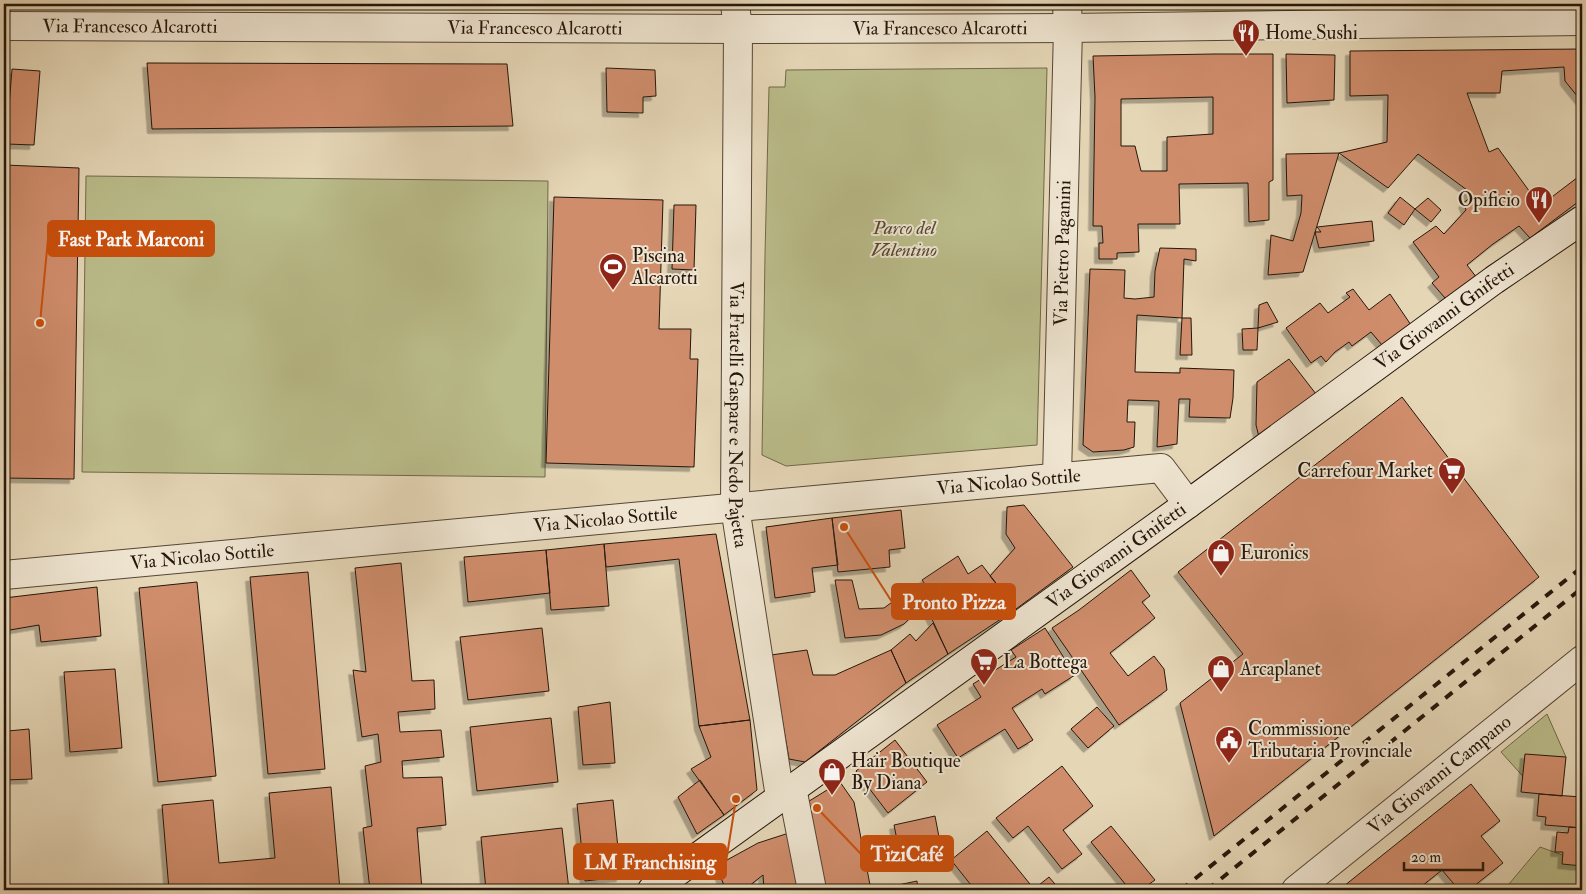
<svg xmlns="http://www.w3.org/2000/svg" width="1586" height="894" viewBox="0 0 1586 894" font-family="'IM FELL Double Pica',serif">
<style>
.green{fill:#babc8a;stroke:#70694a}
.building{fill:#d08d6c;stroke:#25160b;fill-rule:evenodd;filter:url(#shadow)}
.lines{fill:none;stroke-linecap:round;stroke-linejoin:round}
.street-casing{stroke:#554636;stroke-width:30}
.secondary-casing{stroke:#25160b;stroke-width:30}
.street{stroke:#eee4d0;stroke-width:28}
.secondary{stroke:#eee4d0;stroke-width:28}
.rail{stroke:#25160b;stroke-width:4;stroke-dasharray:9 9;stroke-linecap:butt}
.labels{text-anchor:middle;dominant-baseline:central;stroke-width:4;stroke-linejoin:round;paint-order:stroke}
.street-label{font-size:19px;fill:#25160b;stroke:#eee4d0}
.poi-label{font-size:19px;fill:#25160b;stroke:#eee4d0;text-anchor:start}
.park-label{font-size:19px;font-style:italic;fill:#524831;stroke:#eee4d0}
.leader{fill:none;stroke:#cb4f0c;stroke-width:2}
.callout-dot{fill:#cb4f0c;stroke:#eee4d0;stroke-width:2}
.callout{fill:#cb4f0c;stroke:#cb4f0c;stroke-width:2}
.callout-label{font-size:20px;text-anchor:middle;font-weight:bold;fill:#fff}
</style>
<defs>
<filter id="shadow"><feDropShadow dx="-4.5" dy="4.5" stdDeviation="0" flood-color="#0004"/></filter>
</defs>
<rect width="100%" height="100%" fill="#e5d6b6"/>
<filter id="stains"><feTurbulence type="fractalNoise" baseFrequency=".004" numOctaves="4"/><feColorMatrix values="0 0 0 0 .2 0 0 0 0 .09 0 0 0 0 .02 0 0 0 .5 -.17"/></filter>
<radialGradient id="worn" r=".72"><stop offset=".6" stop-color="#630" stop-opacity="0"/><stop offset="1" stop-color="#630" stop-opacity=".3"/></radialGradient>
<path class="green" d="M1047,68L1037,445L786,466L762,455L765,255L769,87H785L786,70Z
M86,176L548,181L545,477L82,472Z
M1547,714L1566,757L1528,782L1501,752Z
M1540,847L1582,862V890H1504Z"/>
<path class="building" d="M1582,49V102L1565,81L1564,67L1502,71L1500,93H1467L1489,152L1498,148L1540,206L1582,174V199L1530,238L1519,226L1493,244L1467,265L1477,278L1451,296L1445,298L1432,283L1439,277L1413,242L1436,226L1444,234L1466,210L1463,203L1470,198L1467,190L1418,154L1388,188L1339,153L1387,142L1388,95L1350,96V51Z
M1214,54H1273V180L1269,182V220L1249,222L1248,183L1179,184L1180,224H1138L1139,252L1117,253V259H1099V243H1103L1102,226H1093L1095,97L1093,56ZM1213,97V134L1167,137V171H1141L1135,146H1121V99Z
M1286,54L1335,55L1334,100L1287,103Z
M147,63L507,64L513,126L152,129Z
M606,68L655,70L656,96L643,97V113L607,112Z
M12,69L40,71L34,145L6,144Z
M1339,153L1303,272L1268,275L1271,235L1293,241L1301,213L1302,195L1287,196L1286,154Z
M4,165L79,168L74,479L4,478Z
M554,197L663,200L659,329H691L690,359H698L694,467L546,463Z
M1400,197L1415,209L1404,225L1388,213Z
M1428,198L1441,210L1431,222L1415,209Z
M674,205H696L694,270L672,269Z
M1372,221L1374,241L1319,248L1315,232H1321L1317,227Z
M1160,248L1196,249V261L1184,259L1182,318L1137,315L1135,372L1180,373V368L1234,370L1233,398L1230,418L1189,417L1190,399H1179L1177,444L1157,447L1159,401L1128,400L1127,422H1135L1134,447L1124,450L1093,452L1083,445L1090,269L1125,270L1124,298L1135,299L1154,297L1155,271Z
M1353,289L1369,310L1390,294L1411,325L1382,345L1371,332L1352,346L1349,342L1335,352L1326,362L1321,356L1311,363L1286,328L1320,303L1328,313L1350,297L1346,293Z
M1267,302L1278,322L1258,328L1259,305Z
M1182,318H1191L1192,355H1180Z
M1258,328L1257,350H1243L1242,329Z
M1289,359L1316,394L1259,437L1256,425L1257,382Z
M1402,397L1539,577L1214,836L1180,703L1243,654L1178,572Z
M1024,505L1073,567L1016,609L990,576L1015,548L1006,534L1007,507Z
M901,510L905,548L889,550L890,567L838,572L832,518Z
M832,518L838,565L812,568L815,592L775,598L766,527Z
M716,534L750,720L699,726L679,559L606,567L604,544Z
M604,544L609,606L551,610L546,550Z
M546,550L550,593L468,602L464,557Z
M958,556L968,574L982,565L1016,609L948,654L925,604L935,598L922,580Z
M401,563L412,681L434,680L435,709L398,712L400,732L441,730L444,757L402,761L403,778L442,777L446,825L417,828L422,890H370L363,828L372,826L365,766L381,762L378,734L362,737L353,670L366,672L355,568Z
M1131,570L1150,596L1142,602L1155,618L1110,653L1128,676L1154,656L1164,669L1167,690L1119,725L1052,628L1079,610Z
M308,572L325,769L268,774L250,577Z
M835,580H852L859,609L884,608L914,586L925,604L904,624L881,635L845,638Z
M197,582L216,776L158,782L139,588Z
M97,587L101,636L41,642L39,625L4,631V598Z
M933,623L948,654L906,683L891,650L910,634L916,641Z
M542,628L549,691L468,700L460,637Z
M1045,628L1075,675L1045,694L1042,689L1012,708L1033,740L1018,749L1005,729L958,758L937,725L981,697L973,684L1016,657L1011,650Z
M807,650L813,675H835L891,650L906,683L805,762L789,759L771,655Z
M115,669L122,748L70,752L64,672Z
M4,683L8,731L29,729L32,779L4,780Z
M610,702L615,763L583,765L578,707Z
M1097,707L1114,726L1088,748L1071,729Z
M551,718L558,782L477,791L470,727Z
M750,720L757,790L724,815L691,769L711,757L699,726Z
M895,740L927,782L888,813L856,771Z
M1525,754L1566,757L1562,796L1521,792Z
M1062,766L1093,806L1063,830L1082,854L1062,869L1028,826L1013,838L996,818Z
M700,780L724,815L697,834L678,797Z
M840,782L854,802L871,890H820L806,803Z
M1471,784L1500,821L1481,836L1503,863L1469,890H1459L1442,870L1417,890H1339Z
M331,787L340,890H169L162,805L213,800L219,863L275,858L269,793Z
M1539,794L1582,797V828L1545,825L1546,817L1537,816Z
M613,800L621,877L585,881L577,804Z
M935,816L939,837L898,845L894,825Z
M1111,826L1155,880L1141,890H1130L1091,842Z
M1569,827L1582,828V866L1562,864L1563,852H1555L1557,832L1568,833Z
M562,828L569,890H486L481,837Z
M987,831L1034,889L1049,877L1060,890H975L951,860Z
M792,832L800,890H764L763,875L744,890H726L716,866L758,843Z
M917,881L918,890H899L898,885Z"/>
<g class="lines">
<defs>
<g id="street">
<path id="s1" d="M735,4L738,29L735,507L780,797"/>
<path id="s2" d="M4,26L738,29L1068,28L1582,21"/>
<path id="s3" d="M1057,477L1068,28L1067,4"/>
<path id="s4" d="M4,575L1161,468L1188,504"/>
<path d="M792,788L812,890"/>
<path id="s5" d="M1296,890L1582,660"/>
</g>
<g id="secondary">
<path id="s6" d="M652,890L1188,504L1494,280L1582,220"/>
</g>
</defs>
<use href="#street" class="street-casing"/>
<use href="#secondary" class="secondary-casing"/>
<use href="#street" class="street"/>
<use href="#secondary" class="secondary"/>
<path class="rail" d="M1181,890L1582,567
M1207,890L1582,588"/>
</g>
<defs>
<symbol id="restaurant-pin" viewBox="-11 -11 22 30"><path d="M0 17L-7.5 6A9.5 9.5 0 1 1 7.5 6Z" fill="#8f2418" stroke="#eee4d0"/><path d="M-5-6h1v4h1v-4h1v4h1v-4h1v5L-1.5 .5V6h-2V.5L-5-1ZM5-6V6H3V1.5H1.5Q1.5-4 5-6Z" fill="#fff"/></symbol>
<symbol id="stadium-pin" viewBox="-11 -11 22 30"><path d="M0 17L-7.5 6A9.5 9.5 0 1 1 7.5 6Z" fill="#8f2418" stroke="#eee4d0"/><path d="M0-5a6.5 5 0 1 0 0 10a6.5 5 0 1 0 0-10ZM-3.5-1.8h7v3.6h-7Z" fill="#fff"/></symbol>
<symbol id="supermarket-pin" viewBox="-11 -11 22 30"><path d="M0 17L-7.5 6A9.5 9.5 0 1 1 7.5 6Z" fill="#8f2418" stroke="#eee4d0"/><path d="M-6-5.5h2.5l.6 2H6L4.5 2H-2.5L-4.4-4H-6ZM-1.5 3.2a1.3 1.3 0 1 0 .1 0ZM3 3.2a1.3 1.3 0 1 0 .1 0Z" fill="#fff"/></symbol>
<symbol id="shop-pin" viewBox="-11 -11 22 30"><path d="M0 17L-7.5 6A9.5 9.5 0 1 1 7.5 6Z" fill="#8f2418" stroke="#eee4d0"/><path d="M-5-2.5h2.3a2.7 3.5 0 0 1 5.4 0H5L5.5 6h-11ZM-1.5-2.5h3a1.5 2.3 0 0 0-3 0Z" fill="#fff"/></symbol>
<symbol id="civic-pin" viewBox="-11 -11 22 30"><path d="M0 17L-7.5 6A9.5 9.5 0 1 1 7.5 6Z" fill="#8f2418" stroke="#eee4d0"/><path d="M-.6-6.5H3V-4.5H.6V-3L4-1V1h2V6H-6V1h2V-1L-.6-3ZM-1.2 2.5V6h2.4V2.5Z" fill="#fff"/></symbol>
</defs>
<g fill-rule="evenodd">
<use href="#restaurant-pin" x="1230" y="17" width="32" height="43"/>
<use href="#restaurant-pin" x="1523" y="184" width="32" height="43"/>
<use href="#stadium-pin" x="597" y="251" width="32" height="43"/>
<use href="#supermarket-pin" x="1436" y="455" width="32" height="43"/>
<use href="#shop-pin" x="1205" y="537" width="32" height="43"/>
<use href="#supermarket-pin" x="968" y="646" width="32" height="43"/>
<use href="#shop-pin" x="1205" y="653" width="32" height="43"/>
<use href="#civic-pin" x="1213" y="724" width="32" height="43"/>
<use href="#shop-pin" x="816" y="756" width="32" height="43"/>
</g>
<g class="labels">
<g class="street-label">
<text stroke="none"><textPath href="#s2" startOffset="126">Via Francesco Alcarotti</textPath></text>
<text stroke="none"><textPath href="#s2" startOffset="531">Via Francesco Alcarotti</textPath></text>
<text stroke="none"><textPath href="#s2" startOffset="936">Via Francesco Alcarotti</textPath></text>
<text stroke="none"><textPath href="#s3" startOffset="224">Via Pietro Paganini</textPath></text>
<text stroke="none"><textPath href="#s6" startOffset="978">Via Giovanni Gnifetti</textPath></text>
<text stroke="none"><textPath href="#s1" startOffset="411">Via Fratelli Gaspare e Nedo Pajetta</textPath></text>
<text stroke="none"><textPath href="#s4" startOffset="1009">Via Nicolao Sottile</textPath></text>
<text stroke="none"><textPath href="#s4" startOffset="604">Via Nicolao Sottile</textPath></text>
<text stroke="none"><textPath href="#s6" startOffset="572">Via Giovanni Gnifetti</textPath></text>
<text stroke="none"><textPath href="#s4" startOffset="199">Via Nicolao Sottile</textPath></text>
<text stroke="none"><textPath href="#s5" startOffset="184">Via Giovanni Campano</textPath></text>
</g>
<g class="poi-label">
<text x="1265" y="33">Home Sushi</text>
<text x="1520" y="200" text-anchor="end">Opificio</text>
<text x="632" y="256">Piscina<tspan x="632" dy="22">Alcarotti</tspan></text>
<text x="1433" y="471" text-anchor="end">Carrefour Market</text>
<text x="1240" y="553">Euronics</text>
<text x="1003" y="662">La Bottega</text>
<text x="1240" y="669">Arcaplanet</text>
<text x="1248" y="729">Commissione<tspan x="1248" dy="22">Tributaria Provinciale</tspan></text>
<text x="851" y="761">Hair Boutique<tspan x="851" dy="22">By Diana</tspan></text>
</g>
<g class="park-label">
<text x="904" y="228">Parco del<tspan x="904" dy="22">Valentino</tspan></text>
</g>
</g>
<path class="leader" d="M40 323L48 239M844 527L892 602M817 808L861 854M736 799L726 862"/>
<g class="callout-dot">
<circle cx="40" cy="323" r="5"/>
<circle cx="844" cy="527" r="5"/>
<circle cx="817" cy="808" r="5"/>
<circle cx="736" cy="799" r="5"/>
</g>
<g class="callout">
<rect x="48" y="221" width="166" height="35" rx="5"/>
<rect x="892" y="584" width="123" height="35" rx="5"/>
<rect x="861" y="836" width="92" height="35" rx="5"/>
<rect x="574" y="844" width="152" height="35" rx="5"/>
</g>
<g class="callout-label">
<text x="131" y="246">Fast Park Marconi</text>
<text x="954" y="609">Pronto Pizza</text>
<text x="907" y="861">TiziCafé</text>
<text x="650" y="869">LM Franchising</text>
</g>
<rect width="1586" height="894" fill="none" stroke="#e5d6b6" stroke-width="20"/>
<rect x="5" y="5" width="1576" height="884" fill="none" stroke="#25160b" stroke-width="2.5"/>
<rect x="10" y="10" width="1566" height="874" fill="none" stroke="#25160b"/>
<path d="M1404 862v8h79v-8" fill="none" stroke="#25160b" stroke-width="2.5"/>
<text x="1411" y="862" font-size="15" fill="#25160b" stroke="#eee4d0" stroke-width="4" paint-order="stroke">20 m</text>
<rect width="100%" height="100%" filter="url(#stains)"/>
<rect width="100%" height="100%" fill="url(#worn)"/>
</svg>
